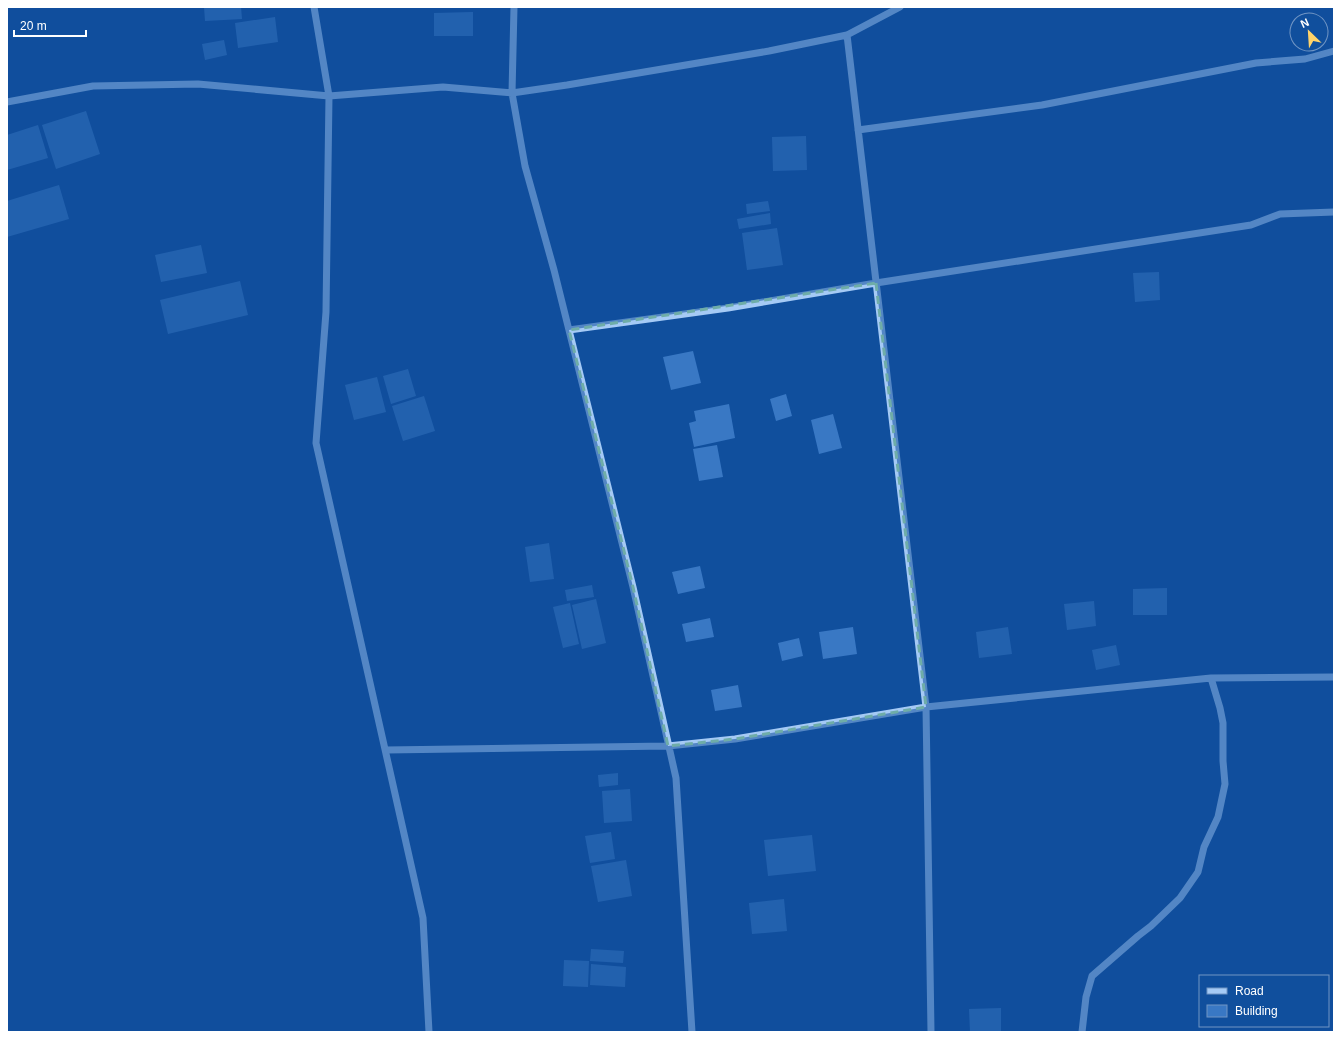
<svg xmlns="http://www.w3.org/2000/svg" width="1341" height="1039" viewBox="0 0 1341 1039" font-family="Arial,sans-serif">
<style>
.building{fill:#3978c4}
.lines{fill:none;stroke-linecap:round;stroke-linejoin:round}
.minor{stroke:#a5caf5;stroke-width:7}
.marked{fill:none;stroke:#6fada8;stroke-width:3;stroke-dasharray:8 5;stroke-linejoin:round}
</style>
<rect width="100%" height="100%" fill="#104f9d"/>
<path class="building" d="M204,7H241L242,19L205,21Z
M473,12V36H434V13Z
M275,17L278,42L238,48L235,23Z
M224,40L227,55L205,60L202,44Z
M86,111L100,154L56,169L42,125Z
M38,125L48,158L7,170V135Z
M806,136L807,170L773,171L772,137Z
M59,185L69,219L7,237V201Z
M768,201L770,211L747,214L746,204Z
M770,213L771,224L739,229L737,219Z
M777,228L783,265L747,270L742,233Z
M201,245L207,273L161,282L155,255Z
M1159,272L1160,300L1135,302L1133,273Z
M240,281L248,315L168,334L160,300Z
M693,351L701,383L671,390L663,357Z
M408,369L416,396L391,404L383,376Z
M377,377L386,412L354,420L345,385Z
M786,394L792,416L776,421L770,399Z
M424,396L435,431L403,441L392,406Z
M729,404L735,438L694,447L689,423L696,421L694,411Z
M833,414L842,448L819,454L811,420Z
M717,445L723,477L699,481L693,449Z
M549,543L554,579L530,582L525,547Z
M700,566L705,588L678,594L672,572Z
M592,585L594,597L567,601L565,590Z
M1167,588V615H1133V589Z
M596,599L606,643L582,649L572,605Z
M1094,601L1096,626L1067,630L1064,604Z
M570,603L579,644L563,648L553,607Z
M710,618L714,637L686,642L682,624Z
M853,627L857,654L823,659L819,632Z
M1008,627L1012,654L979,658L976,632Z
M799,638L803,656L782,661L778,643Z
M1116,645L1120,665L1096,670L1092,650Z
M738,685L742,707L715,711L711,690Z
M618,773V785L599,787L598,775Z
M630,789L632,821L604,823L602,791Z
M611,832L615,859L590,863L585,836Z
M812,835L816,871L768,876L764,840Z
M626,860L632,896L598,902L591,866Z
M784,899L787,931L752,934L749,903Z
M591,949L624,951L623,963L590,961Z
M564,960L589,961L588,987L563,986Z
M591,964L626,967L625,987L590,985Z
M1001,1008V1032H970L969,1009Z"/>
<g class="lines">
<path class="minor" d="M314,7L329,96L326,312L316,443L423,918L429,1032
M514,7L512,93L567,85L769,51L847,35L900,7
M847,35L926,707L931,1032
M7,102L93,86L198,84L329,96L443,87L512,93L525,166L554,270L633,587L676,778L692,1032
M858,130L1042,105L1256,63L1305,59L1334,51
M569,330L728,308L876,283L1251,225L1280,214L1334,212
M386,750L668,746L735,739L926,707L1211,678L1334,677
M1082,1032L1086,997L1092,976L1138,936L1151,926L1180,898L1198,872L1204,847L1218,817L1225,784L1223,761V723L1220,708L1211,678"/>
</g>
<path d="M0 0H1341V1039H0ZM876,283L926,707L735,739L668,746L633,587L569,330Z" fill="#104f9d" fill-opacity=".55" fill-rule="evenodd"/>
<path class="marked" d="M876,283L926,707L735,739L668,746L633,587L569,330Z"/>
<rect width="1341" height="1039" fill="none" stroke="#ffffff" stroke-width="16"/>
<rect x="1199" y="975" width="130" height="52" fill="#104f9d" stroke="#7095c4"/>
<rect x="1207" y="988" width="20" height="6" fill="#a5caf5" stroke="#7095c4"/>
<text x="1235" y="995" font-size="12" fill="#ffffff">Road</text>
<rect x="1207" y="1005" width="20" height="12" fill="#3978c4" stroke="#7095c4"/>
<text x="1235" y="1015" font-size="12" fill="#ffffff">Building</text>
<g transform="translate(1309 32) rotate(335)"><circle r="19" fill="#104f9d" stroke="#7095c4"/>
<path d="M0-3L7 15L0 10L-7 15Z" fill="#ffd369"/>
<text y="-6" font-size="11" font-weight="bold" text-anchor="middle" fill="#ffffff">N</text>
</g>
<path d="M14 30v6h72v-6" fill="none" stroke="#ffffff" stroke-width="2"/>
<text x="20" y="30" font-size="12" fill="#ffffff" stroke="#104f9d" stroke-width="3" paint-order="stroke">20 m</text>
</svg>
